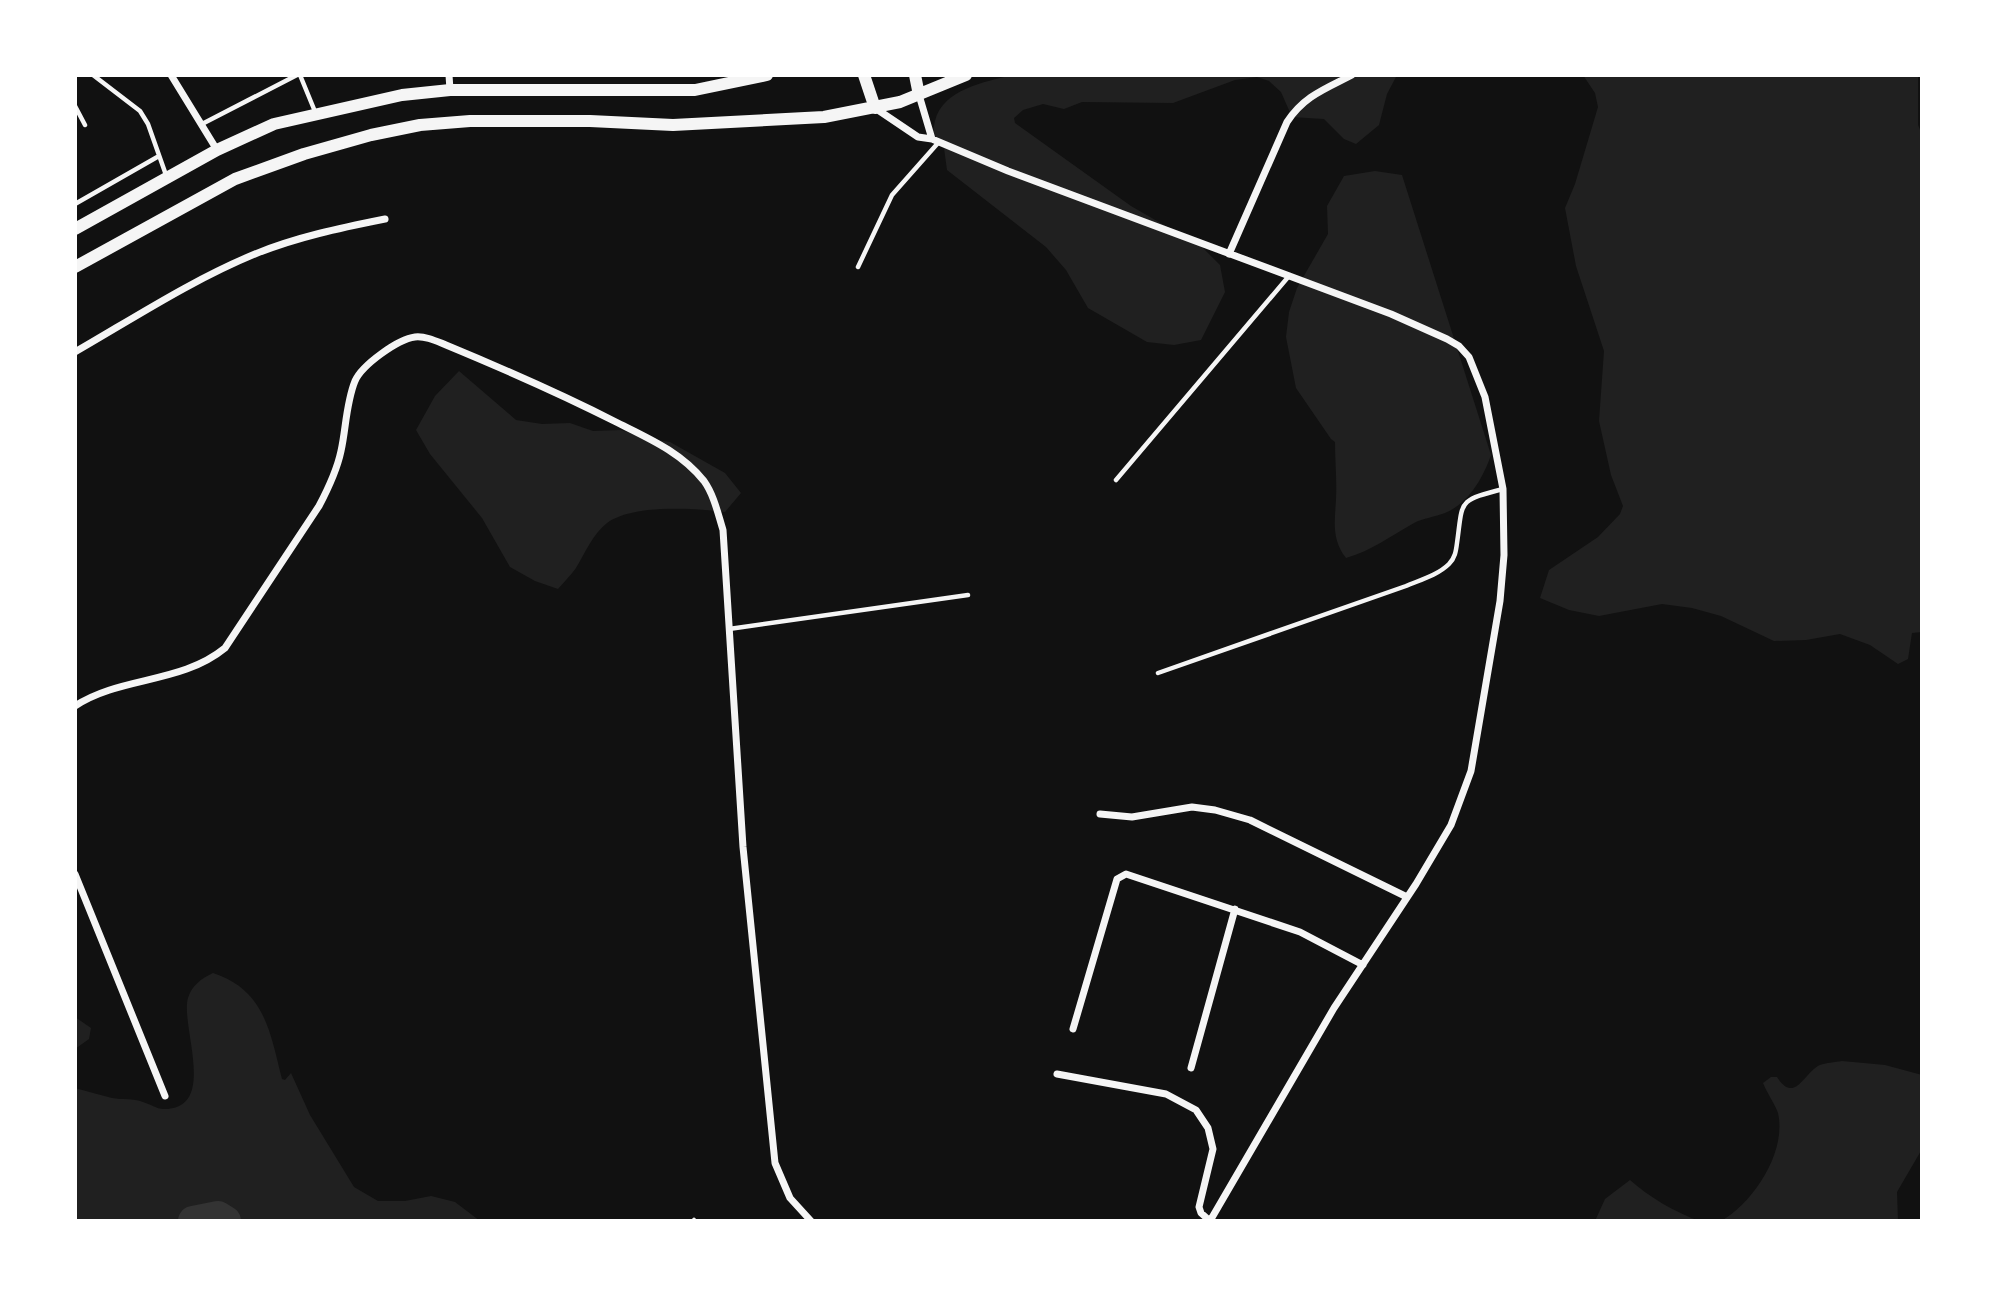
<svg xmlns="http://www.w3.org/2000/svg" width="1997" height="1296" viewBox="0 0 1997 1296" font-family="'Titillium Web',sans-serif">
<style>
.green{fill:#202020}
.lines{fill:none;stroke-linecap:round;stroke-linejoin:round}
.river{stroke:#333;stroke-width:30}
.service{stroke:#f5f5f5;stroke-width:4.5}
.minor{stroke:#f5f5f5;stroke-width:7}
.primary{stroke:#f5f5f5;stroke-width:12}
</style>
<rect width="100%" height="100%" fill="#111"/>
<path class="green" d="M1012,75H1397L1387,94L1379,125L1356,144L1344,139L1324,119L1292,117L1281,92L1269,81L1257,77L1235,80L1173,103L1082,102L1064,109L1043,104L1023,110L1014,118L1015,123L1131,206L1202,247L1220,265L1225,292L1201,340L1174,345L1147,342L1088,308L1066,270L1046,247L947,170L944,148L932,143C933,136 933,128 935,121C943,89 985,82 1012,75Z
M1583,75H1918V125L1922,134V632L1912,633L1908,659L1898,664L1870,645L1840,634L1806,640L1774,641L1721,616L1692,608L1662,604L1599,616L1569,610L1540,598L1549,570L1598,537L1620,514L1623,506L1611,475L1599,421L1604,351L1576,266L1565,208L1575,184L1598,107L1595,93Z
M1375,171L1402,175L1491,455C1483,478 1469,503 1445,513C1435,517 1423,518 1414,523C1389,537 1373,550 1346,558C1331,539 1335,520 1336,499C1337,480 1335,461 1335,442L1331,439L1296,388L1286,337L1289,312L1297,288L1328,234L1327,206L1344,176Z
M459,371L516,420L542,424L570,423L593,431L621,430L645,438L670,442L725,473L741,493L725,512C694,508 632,504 607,523C593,534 585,553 576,568C571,575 564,582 558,589L535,581L510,567L482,518L430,454L416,430L435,396Z
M213,973C265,990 270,1032 282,1079L285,1080L291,1073L310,1115L354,1187L378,1201H405L431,1196L455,1202L480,1221H75V1088C87,1091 99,1095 112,1098C122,1100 133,1098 143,1102C150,1104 157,1109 163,1109C219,1110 180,1026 188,998C192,985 201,979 213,973Z
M75,1017L91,1028L89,1039L75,1049Z
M1842,1061L1885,1065L1922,1075V1149L1897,1192L1898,1221H1721C1753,1203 1787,1152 1778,1113C1775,1104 1767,1093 1763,1083L1771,1077H1777C1795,1105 1804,1072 1820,1065C1826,1063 1835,1062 1842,1061Z
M1630,1180C1649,1197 1676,1213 1700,1221H1595L1605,1199Z"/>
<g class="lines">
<path class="river" d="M193,1221L218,1216L226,1221"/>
<path class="service" d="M93,75L140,111L148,124L166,175
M300,75L316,114
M75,106L85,125
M202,124L297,75
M75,204L159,156
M858,267L892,195L938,143
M1116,480L1289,276
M729,629L968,595
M1158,673L1406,586C1420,580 1438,575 1449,564C1455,558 1456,551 1457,543C1463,500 1457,501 1503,489
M694,1220L695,1221"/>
<path class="minor" d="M171,75L217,150
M449,75L450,90
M919,95L932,139
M875,108L918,137L932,139L1008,171L1391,314L1447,339L1459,346L1469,357L1485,397L1503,489L1504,555L1500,601L1471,771L1451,825L1416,884L1334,1008L1210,1221
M1229,254L1287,122C1304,96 1325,89 1352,75
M75,352C134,318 192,280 255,254C297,237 340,228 385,219
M75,706C121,676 181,684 225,648L319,506C328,489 337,470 341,451C346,429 346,403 355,381C362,365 398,339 415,337C426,336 436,341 446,345C504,369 561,394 616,422C648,438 681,452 704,481C714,495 718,514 723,530L743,847L775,1163L790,1198L811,1221
M1100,814L1132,817L1192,807L1215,810L1250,820L1407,897
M75,874L165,1096
M1073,1029L1117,879L1126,874L1300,932L1363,965
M1191,1068L1235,909
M1057,1074L1166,1094L1196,1110L1208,1128L1213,1149L1199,1207L1201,1213L1210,1221"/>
<path class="primary" d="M864,75L875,108
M915,75L919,95
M75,229L217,150L274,124L402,95L450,90H695L767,75
M75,267L235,179L304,154L371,135L420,125L470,121H590L673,125L824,117L900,102L966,75"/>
</g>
<rect width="1997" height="1296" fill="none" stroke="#ffffff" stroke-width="154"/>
</svg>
